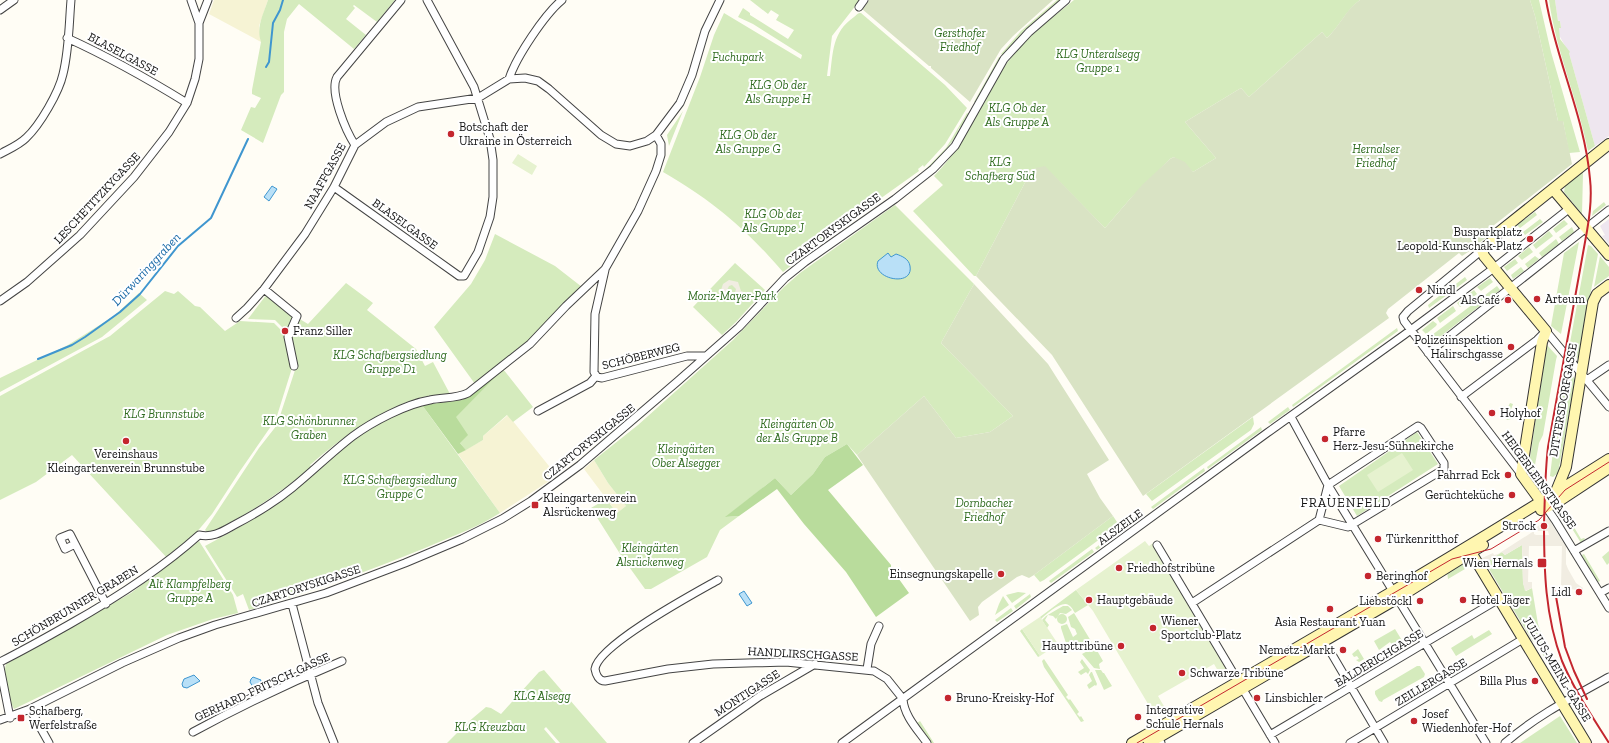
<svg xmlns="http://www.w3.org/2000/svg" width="1609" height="743" viewBox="0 0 1609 743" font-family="'Zilla Slab',serif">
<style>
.industrial{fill:#eee6ef}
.farmland{fill:#f6f3d4}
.green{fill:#d5ebbd}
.forest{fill:#b9dc9c}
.cemetery{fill:#d9e3c4}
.pitch{fill:#e6f2cf}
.plaza{fill:#f1ede2;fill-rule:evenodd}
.water{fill:#b9e0f7;stroke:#3f96cf}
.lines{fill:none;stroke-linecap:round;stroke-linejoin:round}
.stream{stroke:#3f96cf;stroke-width:2}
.street-casing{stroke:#444;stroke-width:9}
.secondary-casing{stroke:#333;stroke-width:12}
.street{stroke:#fff;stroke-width:7}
.secondary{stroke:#fff6b0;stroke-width:10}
.tram{stroke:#c4262e;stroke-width:1}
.rail{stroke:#c4262e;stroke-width:2}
.poi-dot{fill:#c4262e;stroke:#fff;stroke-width:1.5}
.labels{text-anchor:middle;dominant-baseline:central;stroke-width:4;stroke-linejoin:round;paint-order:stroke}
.park-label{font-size:12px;font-style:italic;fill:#2f6b1f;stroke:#fff}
.street-label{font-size:12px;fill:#111;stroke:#fff}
.poi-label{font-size:12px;fill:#111;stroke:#fff;text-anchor:start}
.water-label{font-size:13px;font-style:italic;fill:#1768a6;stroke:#fff}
.neighbourhood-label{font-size:13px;letter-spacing:1px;fill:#111;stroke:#fff}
</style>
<rect width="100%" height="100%" fill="#fffdf5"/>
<path class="industrial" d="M1555,0H1609V136L1595,146L1569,53L1559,35V28L1561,27L1560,21H1558Z
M1609,219V244L1602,236L1605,235L1600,226Z"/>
<path class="farmland" d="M214,0H268L259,26L261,42L209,14Z
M508,415L557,476L500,513L458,454L483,440V436Z
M594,460L608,483L626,506L617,513L584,469Z"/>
<path class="green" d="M268,0H395L377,22L354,5L353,6L355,8L346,19L366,35L354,49L299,4L287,19L284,32V92L281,95L263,143L241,130L251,107L255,108L261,98L252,94V90L261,42C256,27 263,15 268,0Z
M750,0H860L832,36L827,76H830C833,53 832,32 854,17C857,15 857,13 861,13L945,85L967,108L945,144L924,167L923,165L918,169L919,171L863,211L860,208L855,212L857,215L783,272C745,228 713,201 663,172L700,77L714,35L724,13L801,59L802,55L753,24L738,17L743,8L750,13V15L788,39L794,30L776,20L779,15L771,10L768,14Z
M1057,0H1062L1026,31L1003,55L1001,54L1021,31Z
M1074,0H1360C1346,10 1340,26 1327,38L1322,32L1249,97L1241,88L1185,122L1216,158L1193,172L1174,157L1170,159L1130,199L1105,228L1045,167L1034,169L1029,175L976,276H974L913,211L943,185L934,176C968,142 980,101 1007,63C1024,38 1051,19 1074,0Z
M1530,0H1539L1551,52L1580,152L1569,153L1563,121H1558L1535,16Z
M1549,0H1555L1558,21H1560L1561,28H1559L1560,39L1570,52L1569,53L1595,146L1588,151C1578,100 1556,51 1549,0Z
M999,57L1001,58L975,102H974Z
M683,111L669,146L667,135Z
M967,113L969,114L961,127H960L958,130L959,131C950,146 939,159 926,171L925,170L946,148Z
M1582,171L1583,174L1582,214L1564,192L1565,186Z
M1604,202L1606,205L1592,216L1593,211Z
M895,205L974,284L941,343L1013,416L990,432L956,438L924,396L857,455L847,444L825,457L813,474L791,495L775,478L726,517L739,516L720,530L707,557L651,589H645L622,557L591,508L606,499L617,513L626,506L608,483L594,460L638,425L733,340L784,287L800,273Z
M1535,212L1537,215L1520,228L1517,225Z
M1540,219L1543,222L1525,235L1523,232Z
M1564,220L1568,224L1556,233L1553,229Z
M1572,227L1574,232L1562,241L1559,237Z
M1549,231L1553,236L1536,249L1533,245Z
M495,234L555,266L582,287L559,308L517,353L475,384L434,327L471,284L485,260Z
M1556,239L1559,244L1542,257L1539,253Z
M1579,242L1561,334L1551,326L1564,253Z
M1588,245L1591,246L1598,254L1578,359L1569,348Z
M1529,247L1533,252L1522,260L1518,256Z
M1535,256L1539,259L1528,268L1525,264Z
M1600,256L1609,267V276L1594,287Z
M1515,259L1518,263L1507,271L1504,267Z
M735,263L765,290L736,322L722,335L693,307Z
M1521,267L1524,271L1513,279L1511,275Z
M1465,277L1467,280L1450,293L1448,290Z
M1490,278L1493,282L1481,291L1477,287Z
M346,283L373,303L367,310L416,349L425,366L433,362L450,394C441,395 431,395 423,397C382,408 341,438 310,465L312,467C280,493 247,515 210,533L207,532L205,530L259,448L277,425L297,364L290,338L298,318L308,324Z
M1497,286L1500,290L1432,343L1428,338Z
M1474,290L1477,294L1460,307L1457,303Z
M165,291L174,294L178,291L195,306L200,307L225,331L240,321L274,323L286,335L292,368L276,419L240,471L212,514L185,546L168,559L72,455L36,482L0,500V396L110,336Z
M1444,292L1447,295L1429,308L1428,305Z
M139,293L147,300L102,337L0,392V378L68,345L114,316Z
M267,294L293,315L287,332L275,320L248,319Z
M1453,306L1456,311L1440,323L1437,318Z
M1433,321L1437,324L1436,326L1426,334L1422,330Z
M1397,328L1398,331L1293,407L1292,405Z
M1547,345L1557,356L1556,360L1543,435L1539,443L1535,465V479L1528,471Z
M1566,367L1575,379L1558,473L1553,477L1550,476L1553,451V441Z
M503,369L533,407L513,422L507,415L483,436V440L466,450L460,443L455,417Z
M1510,403L1513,404L1509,415L1511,417V419L1507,420L1502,413V410L1501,409L1503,406L1508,407Z
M422,405L500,513C477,528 450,537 425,548C367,572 309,592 249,610L243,594L237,597L205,546C235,530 264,514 291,493C314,476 333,454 356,437C376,424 399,413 422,405Z
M1288,407L1290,410L1270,424L1268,422Z
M1253,417L1254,424L1251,430L1152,501L1146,494Z
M1261,427L1262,430L1208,469L1207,467Z
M1417,432L1438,464L1357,516L1339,486Z
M1204,468L1205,471L1153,509L1151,507Z
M1565,512L1581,539L1584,538L1585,539L1581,543L1563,514Z
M1113,516L1119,525L1044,580L1040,582L1034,575Z
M1126,525L1127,528L1097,550L1095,548Z
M199,541L233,595L238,613L213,619L167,635L14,709L12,705H10L4,673L6,664L131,593Z
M1522,545L1523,583L1526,591L1532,588L1538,624L1557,679L1535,641L1533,642L1486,564L1488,561L1502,552L1505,555Z
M1092,549L1094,552L1051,583L1049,581Z
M1609,551V563L1607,565L1602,557Z
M1584,554L1600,581L1598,582L1583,559L1582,555Z
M1462,562L1465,569L1448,579L1447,571Z
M1076,590L1088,605L1075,613C1073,610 1071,605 1066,604C1059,603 1046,614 1041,619L1040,617Z
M1018,592L1026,593L1012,603L1006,595Z
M1030,594L1031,597L1016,609L1014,606Z
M1003,596L1009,605L995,615L999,604Z
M1063,606H1068L1072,610L1066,614L1060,613L1056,619L1053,616L1048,615L1045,620L1049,625L1047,628L1042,620L1046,616Z
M1011,608L1013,611L997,622L995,620Z
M1074,613L1094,646L1084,651L1078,649L1066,643L1061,628V626L1067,624L1073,637L1077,634L1075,629L1071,627L1068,617Z
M1057 619a5 5 0 1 1 10 0a5 5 0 1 1-10 0Z
M1022,629L1040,656L1038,657L1020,631Z
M1395,629L1403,642L1394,648L1390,642L1379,650L1374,641Z
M1489,630L1492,634L1456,656L1451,648L1472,635L1474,639Z
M1095,647L1103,661L1099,664L1100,669L1094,668L1082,654Z
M1358,649L1364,659L1359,662L1356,660L1359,659L1357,656L1354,657L1352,654Z
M1044,659L1068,695L1066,697L1069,700L1070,699L1079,712L1077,714L1080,717L1081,716L1084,721L1081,722L1044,667L1042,661Z
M1082,659L1090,670L1088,674L1086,672L1081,675L1078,672L1084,668L1080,662Z
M1417,666H1420L1425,674L1424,677L1383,700L1382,702L1379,701L1375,694V691Z
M544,670L607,743H560L546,727L544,729L556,743H447L467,723L486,707L491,708L501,714L539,672Z
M1095,670H1101L1103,673H1104L1112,686L1104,690Z
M1092,672L1097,684L1096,686L1095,685L1089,689L1087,685L1092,681L1089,675L1091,672Z
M1560,716L1577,743H1520Z
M920,721L934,743H931L917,723Z"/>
<path class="forest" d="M503,369L456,417L468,435L460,443L466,450L458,454L422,405L462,400Z
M847,444L863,465L828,490L891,565V568L909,593L876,617L846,572L804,524L777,489L739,516L725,517L775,478L791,495L813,474L825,457Z"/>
<path class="cemetery" d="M869,0H1053L1013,36L1001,49L970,102L931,68V66H929L862,9Z
M1360,0H1530L1535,16L1558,121H1563L1572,164L1484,233L1487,237L1479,243V245L1462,256L1459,253L1388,309L1386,313L1389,318L1143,496L1052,355L976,276L1029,175L1036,168L1045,166L1105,228L1142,185L1170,159L1174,157L1185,162L1193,172L1216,158L1185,122L1241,88L1249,97L1322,32L1327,38C1340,26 1346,9 1360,0Z
M974,284L1048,364L1109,460L1087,474L1100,498L1113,516L1034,575L1029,578L1022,575L1017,577L982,602L978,607L979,615L970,621L857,455L924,396L956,438L990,432L1013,416L941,343Z"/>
<path class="pitch" d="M518,154L537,166L532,175L512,163Z
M1402,453L1413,470L1378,492L1367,475Z
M1145,541L1149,546L1153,543L1230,671L1221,676L1214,664L1158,696L1165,708L1154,714L1093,611L1076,590Z
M1040,617L1058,644L1040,656L1022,629Z"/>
<path class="plaza" d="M729,280L738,282L741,291L757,298L755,301L741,294L734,299L726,298L721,290L723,284ZM732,285L736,289L735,293L732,294L728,293L727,290L729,286Z
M1549,517L1552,522L1551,523L1563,542H1565L1566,544V564L1568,569L1576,583L1583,588V591L1565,588L1564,586L1561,585L1562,546H1529L1528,582H1532V588L1525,591L1523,583L1522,545L1505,555L1502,552L1486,563L1487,567L1533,642L1530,644L1480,559L1493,553L1494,555L1498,554L1534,531V534L1536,535H1549L1548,531H1536L1537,527Z"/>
<path class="water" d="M272,186L277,189L269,201L264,197Z
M888,253L891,257L896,254C902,256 909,259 910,266C914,288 871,279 878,261Z
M744,591L752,603L747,606L739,594Z
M194,675L200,681L187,688L183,687L182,684L184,679Z
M253,677L261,680L258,690L254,689L250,682L251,679Z"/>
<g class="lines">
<path class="stream" d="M266,67L269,62L273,23L280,10L283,0
M38,359L72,345L85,337L120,312L140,294L178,246L211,218L248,139"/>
<defs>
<path id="street" d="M191,0L199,23
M859,7L864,0
M0,10L14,0
M67,38C109,57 148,79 187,103
M509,79C516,57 545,14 562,0
M355,145C346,131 329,92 337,77L401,0
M0,154C9,149 19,145 26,138C40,125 59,92 63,74C69,50 69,24 71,0
M334,187L459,276H464L478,252L490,217L493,197V160L490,139L474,87L427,0
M1482,250L1408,311L1403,317L1404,321L1521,474
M605,270L595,314L594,372L597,377L602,378L687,356H705
M264,289L297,316L288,337L294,366
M0,301L27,282L80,235L134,177L169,132L187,103L195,79L199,59V23L208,0
M236,318L247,308L264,289L305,234L334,187L355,145L386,122L418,107L478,98L509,79L525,78L538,81L549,89L601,135L616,144L630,146L647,141L656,135L680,103L692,75L705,31L720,0
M1428,353L1609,210
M1587,380L1609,365
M1461,397L1537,340L1546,331L1609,407
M538,411L590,383L596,376
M1291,417L1328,485L1486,743
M1418,426L1421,428L1444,463V469L1348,527L1319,520L1328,485Z
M1546,507L1555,520L1609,608
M75,544L65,549L60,538L70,534L106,604
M1157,545L1275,743
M1574,551L1609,531
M718,580C695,593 598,645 595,669C596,675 599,681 605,681L668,669L713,664L786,662L874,671L887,679L903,699
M1600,593L1609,588
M1192,603L1319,520
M292,604L318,703L334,743
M1321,639L1330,651L1384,743
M0,662C24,650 47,637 70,624C116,598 160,570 199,535C214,538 223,531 236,524C255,514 275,502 292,488C313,471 332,452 353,436C372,422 406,404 430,400C443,397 456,399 468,393L530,344L566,306L605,269L638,211L656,171L661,155V144L656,135
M0,667L10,718
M867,669L871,644L879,626
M903,699C904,716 918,730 927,743
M30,709L49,743
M0,720L30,709L122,663L179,638L215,625L326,593L405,563L462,539L502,519L531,501L580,465L678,381L739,327L785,278L805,262L895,199L933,169L955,146L1004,59L1029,32L1066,0
M1151,725L1161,743
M193,732C241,706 291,682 342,661
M1270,735L1499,599
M693,743L760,696L815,664
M842,743L1267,433L1404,335L1494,268L1570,208
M1350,743L1523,639
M1505,743C1536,716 1573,697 1609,677"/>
<path id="secondary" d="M1553,189L1609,255
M1555,494L1566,467L1593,302L1597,294L1609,285
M1545,507L1521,474L1542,342L1546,331L1484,256L1482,250L1495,239L1498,233L1609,144
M1541,510L1559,501L1609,468
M1469,549L1586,743
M1132,743C1292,651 1453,558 1609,459
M1149,743L1398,598L1483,545"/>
</defs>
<use href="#street" class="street-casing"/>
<use href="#secondary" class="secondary-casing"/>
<use href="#street" class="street"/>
<use href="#secondary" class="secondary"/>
<path class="tram" d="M1137,743L1452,559L1491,549L1539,520L1565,490L1609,462"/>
<path class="rail" d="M1546,0C1556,60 1585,118 1590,179C1592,196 1590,214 1587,231L1548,447C1545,472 1545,497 1544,523C1544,570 1545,616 1562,661C1574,690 1592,716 1609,743
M1555,591L1565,647L1574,671L1587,699"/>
</g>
<g class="poi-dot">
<circle cx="451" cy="134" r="4"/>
<circle cx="1530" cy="239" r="4"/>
<circle cx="1419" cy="290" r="4"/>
<circle cx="1537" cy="299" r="4"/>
<circle cx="1508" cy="300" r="4"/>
<circle cx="285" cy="331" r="4"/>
<circle cx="1511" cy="347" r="4"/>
<circle cx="1492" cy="413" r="4"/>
<circle cx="1325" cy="439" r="4"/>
<circle cx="126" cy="441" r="4"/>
<circle cx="1508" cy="475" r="4"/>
<circle cx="1512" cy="495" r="4"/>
<rect x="531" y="501" width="8" height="8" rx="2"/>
<circle cx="1544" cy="526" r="4"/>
<circle cx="1378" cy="539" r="4"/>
<rect x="1537" y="558" width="10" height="10" rx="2"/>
<circle cx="1119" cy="568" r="4"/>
<circle cx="1001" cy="574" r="4"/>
<circle cx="1368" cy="576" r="4"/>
<circle cx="1579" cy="592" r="4"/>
<circle cx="1089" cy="600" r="4"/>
<circle cx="1463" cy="600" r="4"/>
<circle cx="1420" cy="601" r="4"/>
<circle cx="1330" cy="609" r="4"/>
<circle cx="1153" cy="628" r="4"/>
<circle cx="1121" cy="646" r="4"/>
<circle cx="1343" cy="650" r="4"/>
<circle cx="1182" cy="673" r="4"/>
<circle cx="1535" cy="681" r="4"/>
<circle cx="948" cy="698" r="4"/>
<circle cx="1257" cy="698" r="4"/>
<circle cx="1138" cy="717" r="4"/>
<rect x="17" y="714" width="8" height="8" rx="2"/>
<circle cx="1414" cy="721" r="4"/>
</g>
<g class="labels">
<g class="park-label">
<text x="960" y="33">Gersthofer<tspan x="960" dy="14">Friedhof</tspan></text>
<text x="1098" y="54">KLG Unteralsegg<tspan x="1098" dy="14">Gruppe 1</tspan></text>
<text x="738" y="57">Fuchupark</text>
<text x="778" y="85">KLG Ob der<tspan x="778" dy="14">Als Gruppe H</tspan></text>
<text x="1017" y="108">KLG Ob der<tspan x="1017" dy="14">Als Gruppe A</tspan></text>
<text x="748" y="135">KLG Ob der<tspan x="748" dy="14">Als Gruppe G</tspan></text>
<text x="1376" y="149">Hernalser<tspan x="1376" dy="14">Friedhof</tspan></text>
<text x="1000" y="162">KLG<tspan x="1000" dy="14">Schafberg Süd</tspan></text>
<text x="773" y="214">KLG Ob der<tspan x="773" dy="14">Als Gruppe J</tspan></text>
<text x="732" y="296">Moriz-Mayer-Park</text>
<text x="390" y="355">KLG Schafbergsiedlung<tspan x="390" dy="14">Gruppe D1</tspan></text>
<text x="164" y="414">KLG Brunnstube</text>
<text x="309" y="421">KLG Schönbrunner<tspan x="309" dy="14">Graben</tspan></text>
<text x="797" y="424">Kleingärten Ob<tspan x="797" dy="14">der Als Gruppe B</tspan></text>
<text x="686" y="449">Kleingärten<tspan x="686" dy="14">Ober Alsegger</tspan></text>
<text x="400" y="480">KLG Schafbergsiedlung<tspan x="400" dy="14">Gruppe C</tspan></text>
<text x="984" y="503">Dornbacher<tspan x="984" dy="14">Friedhof</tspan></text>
<text x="650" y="548">Kleingärten<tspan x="650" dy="14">Alsrückenweg</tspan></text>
<text x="190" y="584">Alt Klampfelberg<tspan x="190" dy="14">Gruppe A</tspan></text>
<text x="542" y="696">KLG Alsegg</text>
<text x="490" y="727">KLG Kreuzbau</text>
</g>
<g class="street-label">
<text transform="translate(123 54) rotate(28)">BLASELGASSE</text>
<text transform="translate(325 176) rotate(-61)">NAAFFGASSE</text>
<text transform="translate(97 198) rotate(-47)">LESCHETITZKYGASSE</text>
<text transform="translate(405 224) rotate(36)">BLASELGASSE</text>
<text transform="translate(833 229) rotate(-36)">CZARTORYSKIGASSE</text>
<text transform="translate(641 356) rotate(-14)">SCHÖBERWEG</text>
<text transform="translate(1563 400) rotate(-80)">DITTERSDORFGASSE</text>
<text transform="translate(589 442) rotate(-39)">CZARTORYSKIGASSE</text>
<text transform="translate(1539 480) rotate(54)">HEIGERLEINSTRASSE</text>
<text transform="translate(1120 527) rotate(-36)">ALSZEILE</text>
<text transform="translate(306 586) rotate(-18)">CZARTORYSKIGASSE</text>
<text transform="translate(75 606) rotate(-31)">SCHÖNBRUNNER GRABEN</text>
<text transform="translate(803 654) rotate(3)">HANDLIRSCHGASSE</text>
<text transform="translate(1379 658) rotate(-31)">BALDERICHGASSE</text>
<text transform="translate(1557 669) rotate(59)">JULIUS-MEINL-GASSE</text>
<text transform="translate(1431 682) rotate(-31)">ZEILLERGASSE</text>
<text transform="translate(262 687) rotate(-25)">GERHARD-FRITSCH-GASSE</text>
<text transform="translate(747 693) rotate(-33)">MONTIGASSE</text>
</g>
<g class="poi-label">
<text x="459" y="127">Botschaft der<tspan x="459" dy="14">Ukraine in Österreich</tspan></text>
<text x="1522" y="232" text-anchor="end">Busparkplatz<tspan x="1522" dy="14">Leopold-Kunschak-Platz</tspan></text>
<text x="1427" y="290">Nindl</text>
<text x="1545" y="299">Arteum</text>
<text x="1500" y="300" text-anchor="end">AlsCafé</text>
<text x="293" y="331">Franz Siller</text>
<text x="1503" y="340" text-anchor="end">Polizeiinspektion<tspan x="1503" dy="14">Halirschgasse</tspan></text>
<text x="1500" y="413">Holyhof</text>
<text x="1333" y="432">Pfarre<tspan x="1333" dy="14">Herz-Jesu-Sühnekirche</tspan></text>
<text x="126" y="454" text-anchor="middle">Vereinshaus<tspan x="126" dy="14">Kleingartenverein Brunnstube</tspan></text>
<text x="1500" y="475" text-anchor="end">Fahrrad Eck</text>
<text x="1504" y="495" text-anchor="end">Gerüchteküche</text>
<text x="543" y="498">Kleingartenverein<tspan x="543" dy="14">Alsrückenweg</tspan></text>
<text x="1536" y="526" text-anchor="end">Ströck</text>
<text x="1386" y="539">Türkenritthof</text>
<text x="1533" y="563" text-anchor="end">Wien Hernals</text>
<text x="1127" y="568">Friedhofstribüne</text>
<text x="993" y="574" text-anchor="end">Einsegnungskapelle</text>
<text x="1376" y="576">Beringhof</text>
<text x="1571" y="592" text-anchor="end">Lidl</text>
<text x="1097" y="600">Hauptgebäude</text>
<text x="1471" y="600">Hotel Jäger</text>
<text x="1412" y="601" text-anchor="end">Liebstöckl</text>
<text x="1161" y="621">Wiener<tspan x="1161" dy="14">Sportclub-Platz</tspan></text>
<text x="1330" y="622" text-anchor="middle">Asia Restaurant Yuan</text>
<text x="1113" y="646" text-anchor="end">Haupttribüne</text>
<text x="1335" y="650" text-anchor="end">Nemetz-Markt</text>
<text x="1190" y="673">Schwarze Tribüne</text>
<text x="1527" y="681" text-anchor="end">Billa Plus</text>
<text x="956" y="698">Bruno-Kreisky-Hof</text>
<text x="1265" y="698">Linsbichler</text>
<text x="1146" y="710">Integrative<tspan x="1146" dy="14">Schule Hernals</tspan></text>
<text x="29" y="711">Schafberg,<tspan x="29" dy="14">Werfelstraße</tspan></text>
<text x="1422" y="714">Josef<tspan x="1422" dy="14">Wiedenhofer-Hof</tspan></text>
</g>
<g class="water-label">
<text transform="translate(146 269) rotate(-47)">Dürwaringgraben</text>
</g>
<g class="neighbourhood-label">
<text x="1346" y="502">FRAUENFELD</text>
</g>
</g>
</svg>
